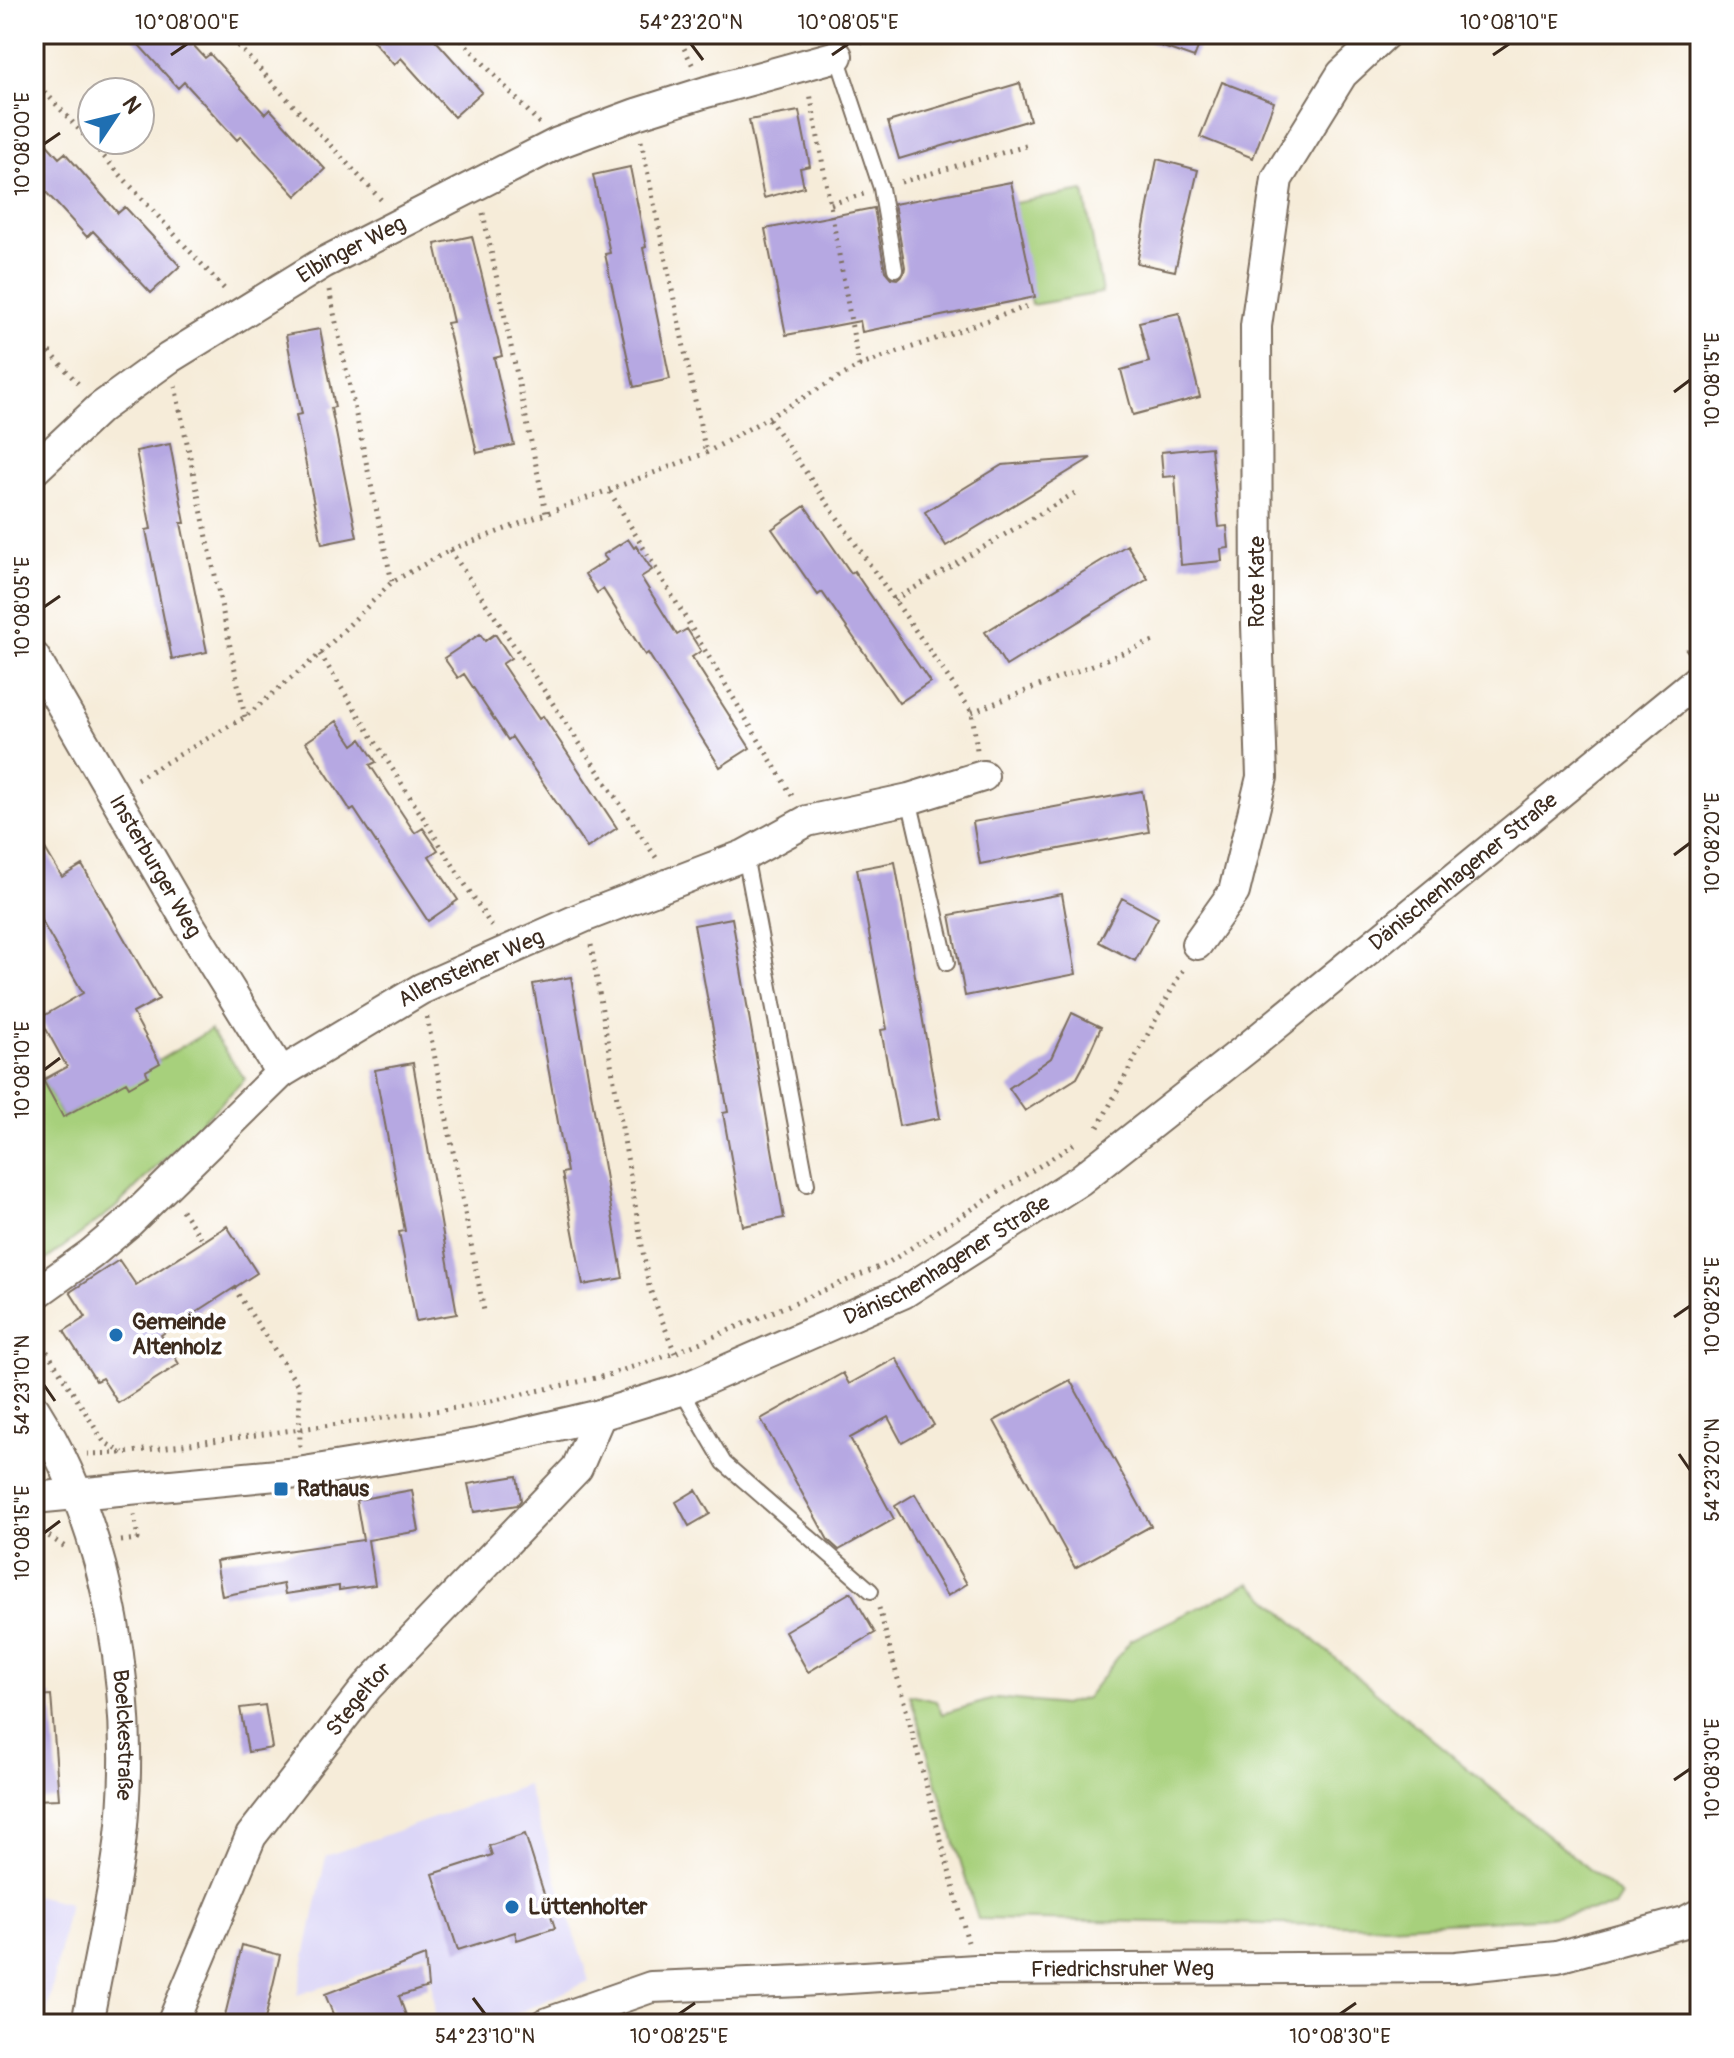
<svg xmlns="http://www.w3.org/2000/svg" width="1734" height="2058" viewBox="0 0 1734 2058" font-family="Pangolin,sans-serif">
<style>
.built{fill:#dbd6f7}
.green{fill:#a7d07c;stroke:#717d4d;stroke-width:2}
.building{fill:#b6a8e2}
.lines{fill:none;stroke-linecap:round;stroke-linejoin:round}
.service-casing{stroke:#7c6e5f;stroke-width:18}
.minor-casing{stroke:#7c6e5f;stroke-width:34}
.path{stroke:#7c6e5f;stroke-width:5;stroke-dasharray:2 6;stroke-linecap:butt}
.service{stroke:#fff;stroke-width:14}
.minor{stroke:#fff;stroke-width:30}
.ticks{fill:none;stroke:#3b2a1e;stroke-width:3}
.poi-dot{fill:#1f6fb2;stroke:#fff;stroke-width:3}
.labels{text-anchor:middle;dominant-baseline:central;stroke-width:8;stroke-linejoin:round;paint-order:stroke}
.street-label{font-size:22px;fill:#3b2a1e;stroke:#fff}
.poi-label{font-size:22px;font-weight:bold;fill:#3b2a1e;stroke:#fff;text-anchor:start}
.neatline{fill:none;stroke:#3b2a1e;stroke-width:3}
.ticks-label{font-size:20px;text-anchor:middle;fill:#3b2a1e}
</style>
<rect width="100%" height="100%" fill="#fff"/>
<filter id="ink" filterUnits="userSpaceOnUse"><feTurbulence type="fractalNoise" baseFrequency=".0125" numOctaves="2"/><feDisplacementMap in="SourceGraphic" scale="16" xChannelSelector="R" yChannelSelector="G"/><feConvolveMatrix kernelMatrix="1 2 1 2 8 2 1 2 1" color-interpolation-filters="sRGB"/></filter>
<filter id="wash" filterUnits="userSpaceOnUse"><feTurbulence type="fractalNoise" baseFrequency=".006" numOctaves="4" result="noise"/><feDisplacementMap in="SourceGraphic" scale="32" xChannelSelector="R" yChannelSelector="G"/><feGaussianBlur stdDeviation="1.8" result="paint"/><feColorMatrix in="noise" values="0 0 0 0 0 0 0 0 0 0 0 0 0 0 0 0 0 1.4 0 .05"/><feComposite in="paint" operator="in"/></filter>
<g filter="url(#wash)">
<rect width="100%" height="100%" fill="#f6ecd9"/>
<path class="built" d="M527,1785L589,1981L494,2024H436L428,1953L297,1995L326,1856Z
M34,1895L69,1903L45,2024H34Z"/>
<path class="green" d="M1084,191L1102,293L1031,305L1014,203Z
M210,1030L245,1079L115,1208L34,1269V1062L63,1117Z
M1250,1583L1337,1660L1621,1896L1614,1907L1540,1918L1387,1926L978,1919L910,1695L936,1701L942,1714L997,1698L1063,1705L1086,1698L1131,1640Z"/>
<g id="blocks">
<path class="building" d="M129,34H183L205,58L210,54L265,114L270,109L325,169L296,196L241,136L237,140L184,82L178,88Z
M367,34H430L482,92L454,117L401,58L394,65Z
M1135,34H1203L1194,58L1135,37Z
M1222,82L1274,102L1253,158L1200,137Z
M1020,83L1030,120L899,159L888,122Z
M799,111L810,166L800,168L804,187L764,198L749,120Z
M34,130L59,158L65,153L118,213L125,207L180,266L151,293L93,231L87,237L34,179Z
M1157,159L1198,170L1175,271L1137,263Z
M630,167L646,247L643,248L670,379L634,387L605,254L610,253L593,175Z
M1011,182L1035,297L862,332L860,321L786,335L765,229L874,208L885,271L891,278L897,279L904,273L905,267L894,204Z
M472,236L502,356L494,358L514,445L477,453L447,323L453,322L435,244Z
M1179,313L1200,397L1133,415L1121,370L1149,362L1139,322Z
M320,329L335,407L331,408L357,537L322,544L296,415L302,414L286,335Z
M170,444L185,523H181L207,652L172,659L146,530L151,529L136,451Z
M1211,447L1219,527L1227,526L1229,548L1221,549L1222,561L1181,565L1175,476L1163,477L1161,452Z
M1091,458L946,546L925,512L1002,465Z
M805,506L851,573L854,571L930,682L899,703L822,592L818,595L772,529Z
M628,539L634,548L636,546L652,570L641,577L677,635L687,629L701,651L692,657L750,748L720,767L648,653L645,655L603,589L597,593L585,574L607,560L603,555Z
M1127,545L1148,579L1006,666L985,632Z
M480,634L485,641L495,634L511,658L502,664L539,719L543,716L617,828L587,848L512,737L508,740L464,674L458,678L444,658Z
M337,721L353,745L361,739L376,762L370,765L415,833L423,828L438,850L429,856L458,900L428,921L354,809L351,811L306,742Z
M1142,791L1149,832L980,864L973,822Z
M34,830L62,877L82,865L159,999L133,1013L160,1063L146,1071L148,1076L129,1087L126,1082L63,1117L43,1080L67,1067L40,1018L83,993L34,908Z
M895,862L940,1118L899,1126L881,1030L887,1029L857,869Z
M1062,894L1076,974L965,996L950,915Z
M1122,898L1158,918L1135,961L1099,942Z
M732,918L784,1218L743,1226L723,1113L728,1112L694,925Z
M571,977L623,1278L583,1285L562,1173L567,1172L533,984Z
M1072,1013L1101,1027L1084,1065L1077,1078L1025,1111L1009,1088L1051,1058Z
M413,1063L457,1314L416,1321L399,1232L405,1231L375,1070Z
M227,1226L257,1273L161,1335L179,1364L118,1403L102,1378L96,1381L64,1331L86,1317L70,1292L119,1260L136,1285Z
M896,1358L934,1425L902,1443L888,1417L850,1438L894,1519L839,1550L828,1540L761,1419L843,1373L849,1384Z
M1070,1380L1151,1526L1075,1568L994,1421Z
M517,1476L521,1500L517,1505L474,1512L468,1484Z
M412,1490L419,1531L368,1540L375,1585L339,1590V1586L285,1594L283,1584L222,1596L216,1561L363,1540L356,1500Z
M696,1490L710,1514L689,1526L676,1502Z
M915,1494L967,1584L947,1596L895,1506Z
M851,1592L875,1633L808,1672L785,1631Z
M51,1695L59,1799L34,1800V1696Z
M265,1705L272,1748L248,1752L240,1708Z
M525,1834L555,1928L517,1940L515,1932L458,1950L433,1874L492,1855L489,1846Z
M242,1945L280,1955L264,2024H223Z
M425,1956L428,1987L399,1996L409,2024H337L325,1994Z"/>
</g>
</g>
<g filter="url(#ink)">
<use href="#blocks" fill-opacity="0" stroke="#7c6e5f" stroke-width="2"/>
<g class="lines">
<defs>
<path id="service" d="M837,56L881,188L895,269
M909,799L947,963
M745,855L807,1184
M681,1390L724,1463L871,1591"/>
<g id="minor">
<path id="s1" d="M34,470L100,408L169,358L323,263L558,143L636,114L706,92L837,56"/>
<path id="s2" d="M34,657L187,921L281,1073"/>
<path d="M1197,944L1234,892L1262,777L1257,624L1256,326L1277,179L1342,74L1385,34"/>
<path id="s3" d="M34,1295L91,1254L128,1223L281,1073L421,989L586,916L745,855L807,821L909,799L983,776"/>
<path id="s4" d="M34,1409C111,1532 137,1701 120,1844C112,1904 98,1964 87,2024"/>
<path id="s5" d="M34,1498L298,1473L477,1444L600,1415L681,1390L903,1293L1080,1180L1251,1045L1700,678"/>
<path id="s6" d="M172,2024L251,1836L367,1687L577,1468L600,1415"/>
<path id="s7" d="M545,2024L651,1987L801,1981L976,1970L1456,1967L1557,1957L1685,1922L1700,1914"/>
</g>
</defs>
<use href="#service" class="service-casing"/>
<use href="#minor" class="minor-casing"/>
<path class="path" d="M227,34L384,203
M456,34L540,124
M677,34L693,66
M860,42L873,34
M34,80L227,292
M641,141L706,453
M901,182L1026,146
M831,204L864,194
M483,213L546,513
M329,290L392,582
M34,334L81,387
M859,366L1031,305
M175,386L245,717
M769,419L972,712L977,750
M610,492L794,799
M450,550L657,859
M894,600L1075,493
M1686,651L1700,640
M320,654L492,927
M972,712L1156,640
M137,779L245,717L320,654L392,582L450,550L706,453L859,366L810,93
M591,945L649,1287L675,1353
M427,1017L484,1311
M1098,1127L1184,967
M182,1210L203,1241
M234,1288L299,1387L300,1447
M34,1331L104,1442L123,1453
M87,1454L123,1453L464,1407L605,1376L675,1353L886,1264L1074,1144
M34,1532L44,1533L65,1547
M121,1541L138,1539L134,1514
M879,1608L968,1942"/>
<use href="#service" class="service"/>
<use href="#minor" class="minor"/>
</g>
</g>
<path class="ticks" d="M691,44L703,60M171,55L187,44M832,55L848,44M1493,55L1509,44M44,144L60,133M1674,392L1690,380M44,607L60,596M1674,855L1690,843M44,1070L60,1058M1674,1317L1690,1306M44,1385L55,1401M1679,1454L1690,1470M44,1533L60,1521M1674,1780L1690,1769M473,1998L485,2014M679,2014L695,2003M1340,2014L1356,2003"/>
<g class="poi-dot">
<circle cx="116" cy="1335" r="8"/>
<rect x="273" y="1481" width="16" height="16" rx="4"/>
<circle cx="512" cy="1907" r="8"/>
</g>
<g class="labels">
<g class="street-label">
<text stroke="none"><textPath href="#s1" startOffset="388">Elbinger Weg</textPath></text>
<text transform="translate(1257 582) rotate(-90)">Rote Kate</text>
<text stroke="none"><textPath href="#s2" startOffset="242">Insterburger Weg</textPath></text>
<text stroke="none"><textPath href="#s5" startOffset="1602">Dänischenhagener Straße</textPath></text>
<text stroke="none"><textPath href="#s3" startOffset="550">Allensteiner Weg</textPath></text>
<text stroke="none"><textPath href="#s5" startOffset="954">Dänischenhagener Straße</textPath></text>
<text stroke="none"><textPath href="#s6" startOffset="378">Stegeltor</textPath></text>
<text stroke="none"><textPath href="#s4" startOffset="342">Boelckestraße</textPath></text>
<text stroke="none"><textPath href="#s7" startOffset="584">Friedrichsruher Weg</textPath></text>
</g>
<g class="poi-label">
<text x="132" y="1322">Gemeinde<tspan x="132" dy="25">Altenholz</tspan></text>
<text x="297" y="1489">Rathaus</text>
<text x="528" y="1907">Lüttenholter</text>
</g>
</g>
<rect width="1734" height="2058" fill="none" stroke="#fff" stroke-width="88"/>
<g transform="translate(116 116) rotate(55)"><circle r="38" fill="#ffffff" stroke="#b1aaa5" stroke-width="2"/>
<path d="M0-6L14 30L0 20L-14 30Z" fill="#1f6fb2"/>
<text y="-12" font-size="22" font-weight="bold" text-anchor="middle" fill="#3b2a1e">N</text>
</g>
<rect x="44" y="44" width="1646" height="1970" class="neatline"/>
<g class="ticks-label">
<text x="187" y="29">10°08'00"E</text>
<text x="691" y="29">54°23'20"N</text>
<text x="848" y="29">10°08'05"E</text>
<text x="1509" y="29">10°08'10"E</text>
<text transform="translate(22 144) rotate(-90)" y="7">10°08'00"E</text>
<text transform="translate(1712 380) rotate(-90)" y="7">10°08'15"E</text>
<text transform="translate(22 607) rotate(-90)" y="7">10°08'05"E</text>
<text transform="translate(1712 843) rotate(-90)" y="7">10°08'20"E</text>
<text transform="translate(22 1070) rotate(-90)" y="7">10°08'10"E</text>
<text transform="translate(1712 1306) rotate(-90)" y="7">10°08'25"E</text>
<text transform="translate(22 1385) rotate(-90)" y="7">54°23'10"N</text>
<text transform="translate(1712 1470) rotate(-90)" y="7">54°23'20"N</text>
<text transform="translate(22 1533) rotate(-90)" y="7">10°08'15"E</text>
<text transform="translate(1712 1769) rotate(-90)" y="7">10°08'30"E</text>
<text x="485" y="2043">54°23'10"N</text>
<text x="679" y="2043">10°08'25"E</text>
<text x="1340" y="2043">10°08'30"E</text>
</g>
</svg>
